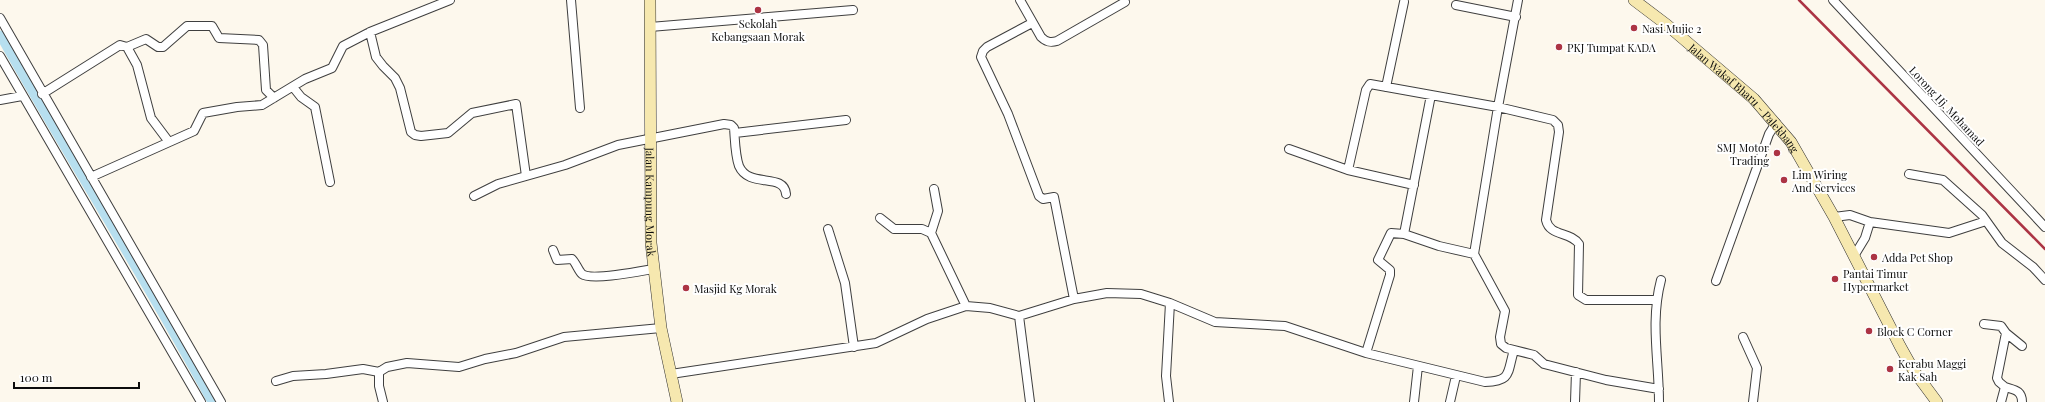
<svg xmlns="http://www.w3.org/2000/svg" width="2045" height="402" viewBox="0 0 2045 402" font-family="'Playfair Display',serif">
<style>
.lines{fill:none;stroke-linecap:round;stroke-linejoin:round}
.canal{stroke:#b7dfef;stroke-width:9}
.street-casing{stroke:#3f3f3f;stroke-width:10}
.secondary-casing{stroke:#2e2e2e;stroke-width:12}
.street{stroke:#fff;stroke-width:8}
.secondary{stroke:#f6e8af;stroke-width:11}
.rail{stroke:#ac3444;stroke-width:2.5}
.poi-dot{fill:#ac3444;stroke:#fff;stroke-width:1.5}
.labels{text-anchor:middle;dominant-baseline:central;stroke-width:4;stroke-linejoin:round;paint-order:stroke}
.poi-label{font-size:11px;fill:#0c0c0c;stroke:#fff;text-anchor:start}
.street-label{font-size:11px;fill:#0c0c0c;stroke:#fff}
</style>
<rect width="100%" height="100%" fill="#fdf8ed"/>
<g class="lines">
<path class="canal" d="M0,35C69,158 145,278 212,402"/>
<defs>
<path id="street" d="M571,0L580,108
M1020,0L1041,37C1046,42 1050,43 1057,41L1125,2
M1518,0L1498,107L1474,254L1505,311L1500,337L1501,344L1506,348L1534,355L1544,364L1606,380L1659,389
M1833,0L2045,227
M1456,5L1516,17
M0,18L221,402
M1032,23L987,47L983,51L981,57L1008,114L1039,196L1043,199L1054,197L1074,299
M650,27L853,10
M370,32L376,57L383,66L395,78L400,88L411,132L415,135L421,136L448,133L472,113L516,104L526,176
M127,47L146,39L158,47H163L187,26H212L219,38L259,40L263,45L266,90L274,98
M0,56L201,402
M293,87L301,97L315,107L330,182
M1386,87L1404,2
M42,94L120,45L127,47L137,65L151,118L169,142
M0,100L22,96
M735,133L846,120
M1289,149L1348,170L1414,185
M1348,170L1366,90L1370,84L1498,107L1553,120L1558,125L1559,132L1546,220C1550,237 1570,231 1579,244L1578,295L1586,300H1656
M1909,174L1943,180L1982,215L2002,243L2033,267L2045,280
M91,177L194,131L203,113L237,107L262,105L305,79L332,68L343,46L370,32L450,0
M474,196L498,184L565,165L618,145L724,124L731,125L734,128C735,139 735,155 739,166C749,189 784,172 786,194
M1834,217L1850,215L1870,222L1949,233L1986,221
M880,218L894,229H922L931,233L966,306
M828,229L845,283L854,347
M931,233L938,211L934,189
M1404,234L1431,95
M553,250L557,260L572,259C576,263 578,270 582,274C591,281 641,271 653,269
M1854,256L1865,238L1870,222
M1716,281L1769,134L1776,123
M1019,316L1030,402
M1984,324L2001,326L2006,333
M1743,337L1757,368L1753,402
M1366,353L1390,275V270L1378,260L1391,233L1404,234L1439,246L1474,254
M671,374L876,343L927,319L966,306L990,308L1019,316L1074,299L1107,293L1141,294L1170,303L1215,322L1285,326L1366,353L1485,382C1512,381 1507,373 1514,350
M276,381L293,376L326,374L363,369L379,372
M2005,387L1999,382L1997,378L2006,333L2022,346
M383,402L379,386V372L387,367L407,363L459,367L485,359L516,353L564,337L661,328
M1169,402L1166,376L1170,303
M1414,402L1418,366
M1450,402L1456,376
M1575,402L1576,372
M1659,402C1659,360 1650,322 1661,280
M2001,402L2005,387C2014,390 2022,390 2022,402"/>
<g id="secondary">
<path id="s1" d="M650,0L651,243L661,328L677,402"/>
<path id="s2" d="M1634,0L1667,25L1754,99L1791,142L1834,217L1900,346L1914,371L1937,402"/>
</g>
</defs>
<use href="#street" class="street-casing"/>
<use href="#secondary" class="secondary-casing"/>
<use href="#street" class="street"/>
<use href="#secondary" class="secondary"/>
<path class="rail" d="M1799,0L2045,249"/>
</g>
<g class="poi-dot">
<circle cx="758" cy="10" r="4"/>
<circle cx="1634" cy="28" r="4"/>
<circle cx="1559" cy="47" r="4"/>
<circle cx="1777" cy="153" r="4"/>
<circle cx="1784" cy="180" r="4"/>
<circle cx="1874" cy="257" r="4"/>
<circle cx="1835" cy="279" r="4"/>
<circle cx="686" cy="288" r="4"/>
<circle cx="1869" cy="331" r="4"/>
<circle cx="1890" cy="369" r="4"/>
</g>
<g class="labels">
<g class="poi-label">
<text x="758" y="23" text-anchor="middle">Sekolah<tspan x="758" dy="13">Kebangsaan Morak</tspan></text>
<text x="1642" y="28">Nasi Mujie 2</text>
<text x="1567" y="47">PKJ Tumpat KADA</text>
<text x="1769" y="147" text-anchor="end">SMJ Motor<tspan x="1769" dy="13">Trading</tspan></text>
<text x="1792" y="174">Lim Wiring<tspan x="1792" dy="13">And Services</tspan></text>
<text x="1882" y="257">Adda Pet Shop</text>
<text x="1843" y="273">Pantai Timur<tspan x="1843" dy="13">Hypermarket</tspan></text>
<text x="694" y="288">Masjid Kg Morak</text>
<text x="1877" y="331">Block C Corner</text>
<text x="1898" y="363">Kerabu Maggi<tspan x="1898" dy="13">Kak Sah</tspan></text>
</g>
<g class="street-label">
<text stroke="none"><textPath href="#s2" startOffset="148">Jalan Wakaf Bharu - Palekbang</textPath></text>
<text transform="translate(1947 106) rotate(47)">Lorong Hj. Mohamad</text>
<text stroke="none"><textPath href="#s1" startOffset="202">Jalan Kampung Morak</textPath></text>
</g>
</g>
<path d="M14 382v6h125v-6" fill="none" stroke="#0c0c0c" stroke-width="2"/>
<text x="20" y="382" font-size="12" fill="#0c0c0c" stroke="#ffffff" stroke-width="3" paint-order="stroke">100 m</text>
</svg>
